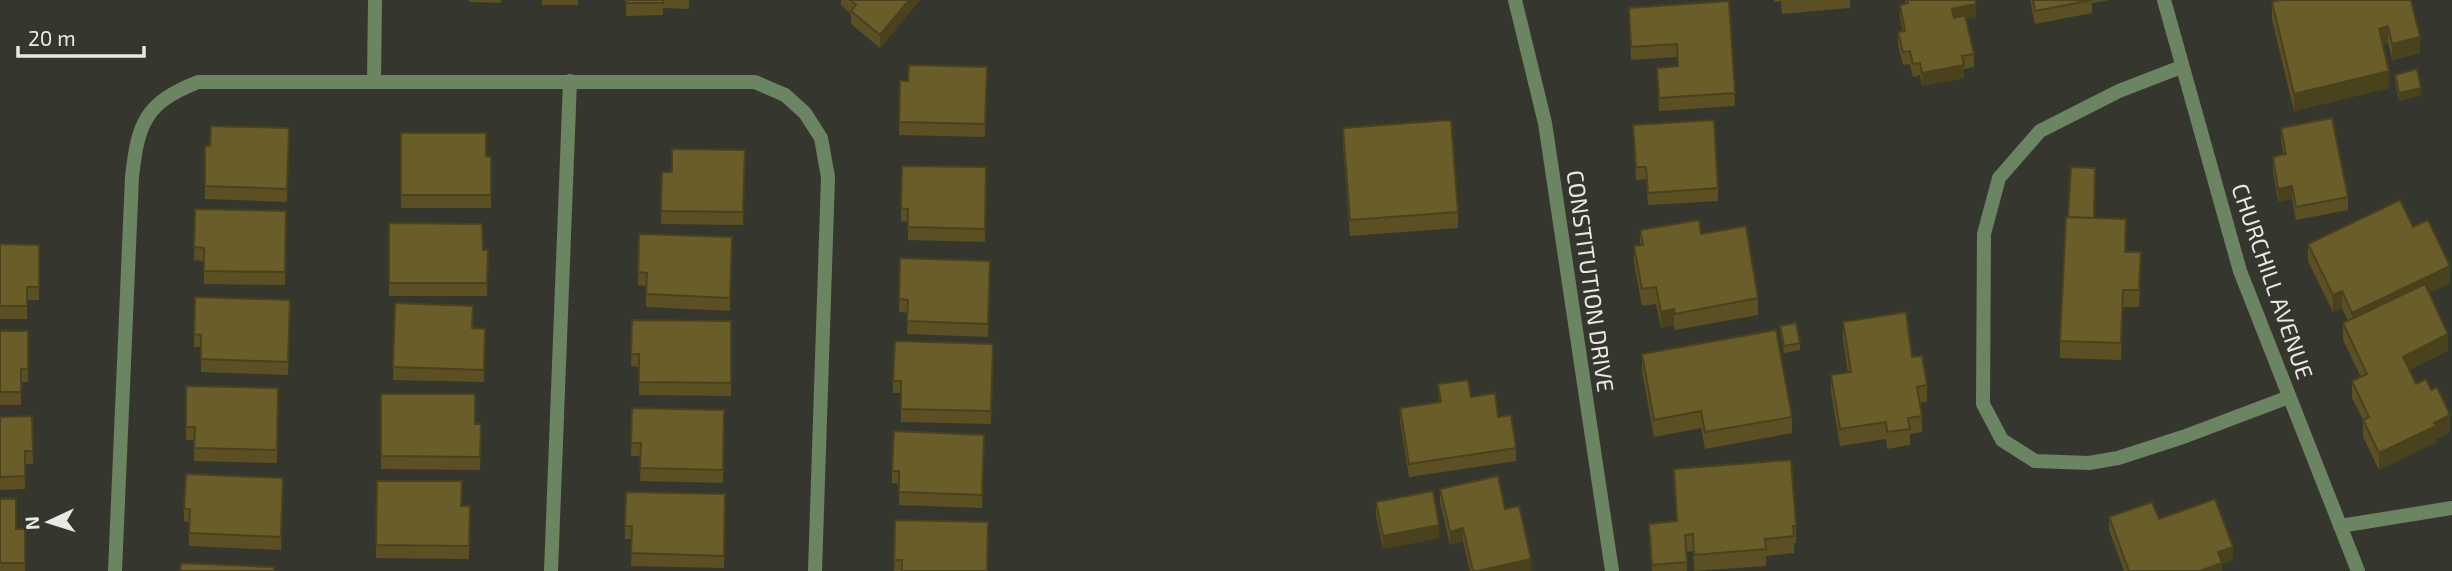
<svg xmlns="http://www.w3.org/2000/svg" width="2452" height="571" viewBox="0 0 2452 571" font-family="'Exo 2',sans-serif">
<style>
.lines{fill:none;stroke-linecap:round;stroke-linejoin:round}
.street{stroke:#6b8461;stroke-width:14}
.wall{fill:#5a5023}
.shaded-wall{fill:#4a411d}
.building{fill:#695d29;stroke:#4a411d;stroke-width:2}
.labels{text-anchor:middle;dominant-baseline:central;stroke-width:5;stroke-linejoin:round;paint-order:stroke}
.street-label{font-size:23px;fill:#e8e9e4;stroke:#35372f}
</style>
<rect width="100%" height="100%" fill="#35372f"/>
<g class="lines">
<path class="street" d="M1515,0L1545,123L1612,571
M2164,0L2240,271L2358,571
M2181,67L2119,91L2040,131L1999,178L1984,234L1983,404L2002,440L2035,461L2089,463L2118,458L2183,437L2289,397
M374,82L375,0
M2340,526L2452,508
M115,571L132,177C138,123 145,103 198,82H755L785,95L805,113L821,138L828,177L815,571
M551,571L570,81"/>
</g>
<path class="wall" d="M469,0H501V3L469,2Z
M542,0H578V5H542Z
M626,0H689V9L663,8V15L626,16Z
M841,0H920L880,48L851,24V14L841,5Z
M1774,0H1850V8L1782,14L1781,1L1774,2Z
M1905,0H1975L1976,17L1966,19L1974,54V67L1964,69V78L1922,86L1920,75L1913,77L1910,64L1903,65L1898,45V32H1903L1900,18V5L1905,4Z
M2030,0H2110L2092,3V13L2035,24Z
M2411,0L2420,53L2392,60L2388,43L2383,44L2389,88L2294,111L2272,19V2Z
M1729,1L1735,106L1659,111L1657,68L1678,66L1677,57L1631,60L1629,8Z
M987,67L985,137L899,135L900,81H908Z
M2395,75L2421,95L2399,101L2395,82Z
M1633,125L1718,188V201L1648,205L1646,179L1636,180Z
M289,128L287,202L205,199V146H210Z
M1343,128L1458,212V228L1350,236L1343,145Z
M2281,128L2348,197V210L2296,220L2292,199L2278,202L2273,170V157L2284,155L2281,141Z
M401,133L486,156L491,157V208H401Z
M745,150L743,225L661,224L662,172H672Z
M986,167L985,242L908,240V222L901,221V208Z
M195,209L286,211L285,285L204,284V261L194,260Z
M2094,218L2141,269L2139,307H2123L2121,360L2060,358V341Z
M389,223L483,250H488L487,296H389Z
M2413,227L2450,283L2429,293L2448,351L2409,370L2416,384L2450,432L2436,439V442L2379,470L2363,437V420L2352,398V381L2361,377L2343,340V323L2348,321L2342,308L2333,312L2308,261V244Z
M1640,230L1701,234L1758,298V315L1675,330L1674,325L1661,328L1656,304L1642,306L1634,263V246L1640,245Z
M0,244L39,245V300H27V319H0Z
M732,250L730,311L646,307V286L638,285V272Z
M900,258L990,274L988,337L907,334L908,313L899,312Z
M290,300L288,375L201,372V347H194V334Z
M395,303L472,328L485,329L484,382L393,380Z
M632,320L731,321V396L639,395V367L631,366Z
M1843,322L1927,385V401L1920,403L1922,416V432L1910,434V445L1887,449L1886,439L1840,446L1831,392V375L1848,373L1843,339Z
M1780,326L1800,343V350L1784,353L1780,333Z
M0,331H28V382H21V405H0Z
M1642,354L1792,417V433L1705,449L1701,428L1654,437L1642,371Z
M993,357L991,424L901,422V393H893V381Z
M1438,384L1471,397L1498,417L1516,448V461L1409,477L1400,421V408L1439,402Z
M186,386L278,388L277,463L194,461V440H186Z
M381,394L475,424H481L480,470L381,469Z
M632,408L724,410L723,483L640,481L641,456H631Z
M32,416L33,464H25V489L0,490V417Z
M984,448L982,508L899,505V484L892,483V471Z
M1674,469L1796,526V543H1794V553L1766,556V566L1694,571L1693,551L1687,552V571H1652L1649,541V524L1676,522Z
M377,481L462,506H470L469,559L376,558Z
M1440,489L1505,509L1531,571H1470L1463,541L1450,545L1440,502Z
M283,491L281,550L189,546V522L184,521V509Z
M725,494L724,568L631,566L632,539H625V526Z
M0,499L16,529H25V571H0Z
M1376,502L1439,538L1383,549L1376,515Z
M2109,517L2159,519L2233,560L2222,564V571H2124L2109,530Z
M895,520L988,571H894Z"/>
<path class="shaded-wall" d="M909,0H920L880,48V35Z
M1976,4V17L1952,22V9Z
M2388,26V43L2379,45V29Z
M2420,37V53L2392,60V44Z
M1964,65V78L1922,86V73Z
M2389,71V88L2294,111V94Z
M2421,88V95L2399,101V93Z
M2292,186V199L2278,202V189Z
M2450,266V283L2352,330V313Z
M2342,291V308L2333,312V295Z
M1674,309V325L1661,328V312Z
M2448,334V351L2403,373V357Z
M2450,415V432L2436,439V442L2379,470V453Z
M1439,525V538L1383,549V536Z
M1463,528V541L1450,545V532Z
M2233,547V560L2222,564V571H2200L2218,552Z
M1531,559V571H1478Z"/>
<path class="building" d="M626,0H663V3H626Z
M850,0H909L880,35L851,11L856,5Z
M1907,0H1975L1976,4L1952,9L1954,18L1965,15L1974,54L1962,56L1964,65L1922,73L1920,63L1913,64L1910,51L1903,52L1898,32L1905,31L1900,5L1908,3Z
M2033,0H2092L2035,11Z
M2281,0H2411L2420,37L2392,44L2388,26L2379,29L2389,71L2294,94L2272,2Z
M1729,1L1735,93L1659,98L1657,68L1678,66L1677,44L1631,47L1629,8Z
M909,65L987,67L985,124L899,122L900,81H908Z
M2417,69L2421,88L2399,93L2395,75Z
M2332,118L2348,197L2296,207L2292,186L2278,189L2273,157L2286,154L2281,128Z
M1451,120L1458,212L1350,220L1343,128Z
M1714,120L1718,188L1648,193L1646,167H1636L1633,125Z
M211,126L289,128L287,189L205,186V146H210Z
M401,133H486V156L491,157V195H401Z
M672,149L745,150L743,212L661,211L662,172H672Z
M902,166L986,167L985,229L908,227V209L901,208Z
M2071,167L2095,168L2094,218L2068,217Z
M2400,200L2413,227L2428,220L2450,266L2352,313L2342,291L2333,295L2308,244Z
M195,209L286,211L285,272L204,271V248L194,247Z
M2066,217L2126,219L2125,252H2141L2139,290H2123L2121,343L2060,341Z
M1699,220L1701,234L1746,226L1758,298L1675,314L1674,309L1661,312L1656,287L1642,289L1634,246L1643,245L1640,230Z
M389,223L482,224L483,250H488L487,283H389Z
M639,234L732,237L730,298L646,294L647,273L638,272Z
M0,244L39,245V287H27V306H0Z
M900,258L990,261L988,324L907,321L908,300L899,299Z
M2425,284L2448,334L2403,357L2416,384L2426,379L2431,390L2437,387L2450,415L2434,423L2436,426L2379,453L2363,420L2369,417L2352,381L2367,374L2343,323Z
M195,297L290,300L288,362L201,359V335L194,334Z
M395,303L473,306L472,328L485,329L484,370L393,367Z
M1906,312L1912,357L1922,356L1927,385L1917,387L1922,416L1908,418L1910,429L1887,432L1886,422L1840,429L1831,375L1851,372L1843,322Z
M632,320L731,321V383L639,382V354H631Z
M1796,323L1800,343L1784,346L1780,326Z
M1776,330L1792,417L1705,432L1701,411L1654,420L1642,354Z
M0,331H28V369H21V392H0Z
M895,341L993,344L991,411L901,409V381H893Z
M1468,380L1471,397L1495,393L1498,417L1511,415L1516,448L1409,464L1400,408L1441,402L1438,384Z
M186,386L278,388L277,450L194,448L195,427H186Z
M381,394H475V424H481L480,457L381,456Z
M632,408L724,410L723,470L640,468L641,443H631Z
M32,416L33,451H25V476L0,477V417Z
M894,431L984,435L982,495L899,492V471H892Z
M1791,460L1796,526H1793L1794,536L1765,539L1766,549L1694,555L1693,534L1685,535L1687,562L1652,565L1649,524L1677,521L1674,469Z
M186,474L283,478L281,537L189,533L190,509H184Z
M1498,476L1505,509L1519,506L1531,559L1478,571H1473L1463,528L1450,532L1440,489Z
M377,481H462L461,506H470L469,546L376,545Z
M1433,491L1439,525L1383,536L1376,502Z
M626,492L725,494L724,556L631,553L632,526H625Z
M0,499H16V529H25V563H0Z
M2215,499L2233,547L2218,552L2222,563L2200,571H2129L2109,517L2152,502L2159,519Z
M895,520L988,522L987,571H902V560H894Z
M181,563L274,567V571H180Z"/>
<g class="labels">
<g class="street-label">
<text transform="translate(1591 281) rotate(82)">CONSTITUTION DRIVE</text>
<text transform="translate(2273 281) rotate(71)">CHURCHILL AVENUE</text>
</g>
</g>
<g transform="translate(49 522) rotate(266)" stroke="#35372f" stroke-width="5" paint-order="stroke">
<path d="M0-5L12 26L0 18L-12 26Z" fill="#e8e9e4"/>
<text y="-10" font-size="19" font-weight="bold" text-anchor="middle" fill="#e8e9e4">N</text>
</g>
<path d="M18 46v10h126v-10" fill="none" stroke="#e8e9e4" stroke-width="3.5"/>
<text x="28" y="46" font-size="21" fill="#e8e9e4" stroke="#35372f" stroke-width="5" paint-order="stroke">20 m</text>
</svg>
